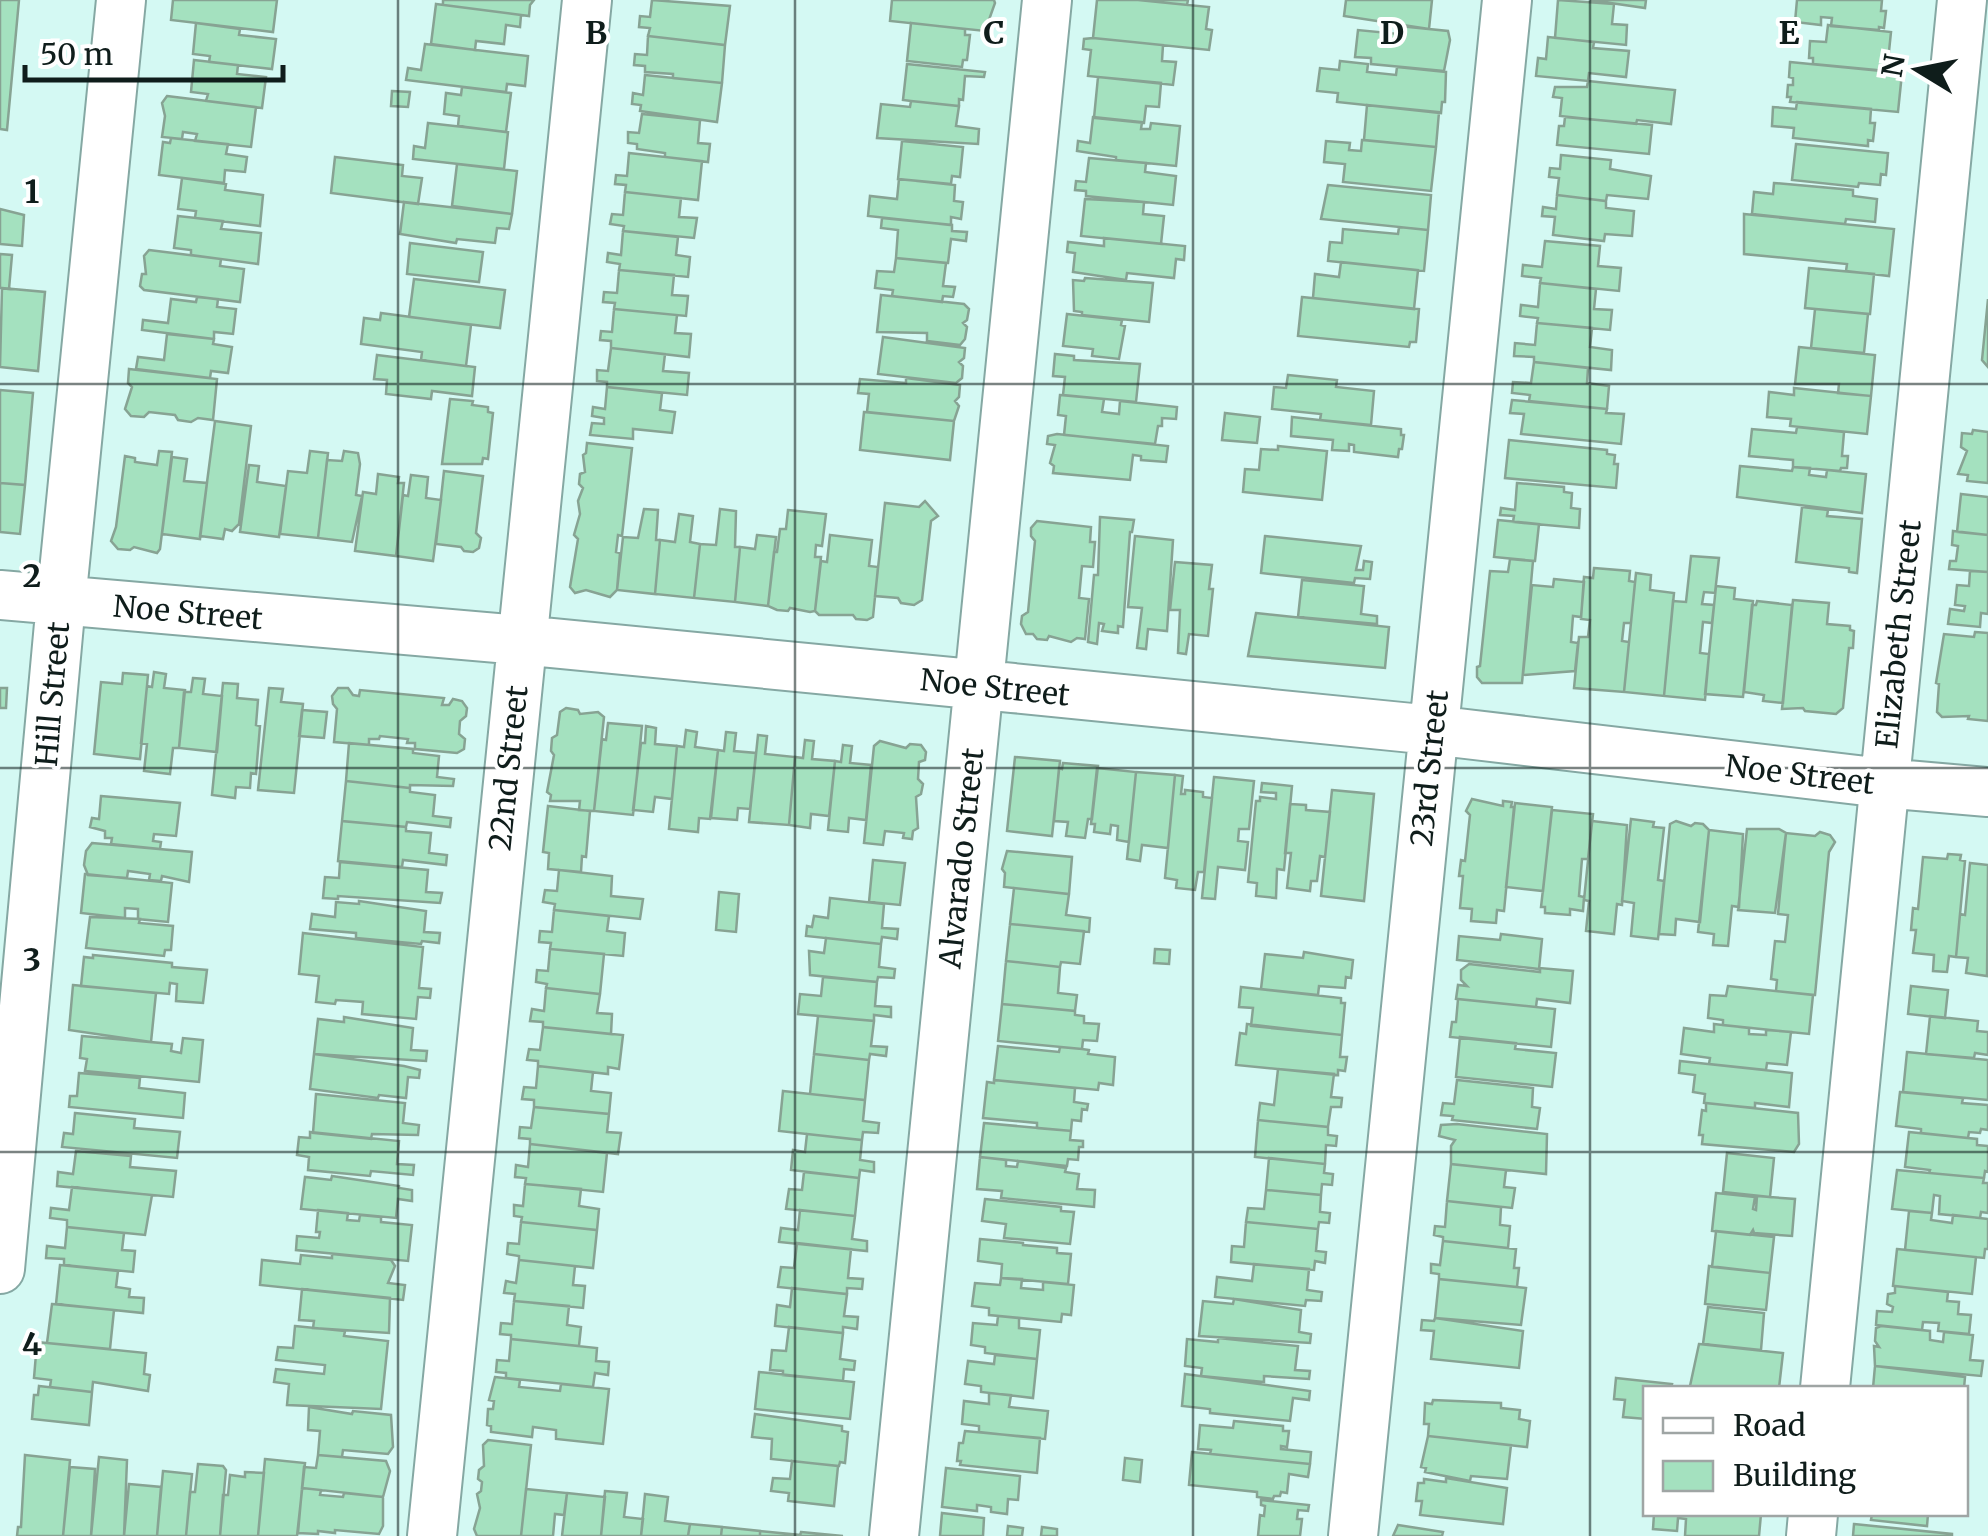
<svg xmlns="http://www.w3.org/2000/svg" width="1988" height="1536" viewBox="0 0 1988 1536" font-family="Merriweather,serif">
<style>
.building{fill:#a4e1bf;stroke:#87a393;stroke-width:2.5}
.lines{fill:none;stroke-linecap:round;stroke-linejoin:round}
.minor-casing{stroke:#85a8a3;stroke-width:52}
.minor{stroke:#fff;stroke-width:48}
.grid{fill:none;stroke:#0f1d1b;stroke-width:2.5;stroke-opacity:0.55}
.labels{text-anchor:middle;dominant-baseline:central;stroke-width:8;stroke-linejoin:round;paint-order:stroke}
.street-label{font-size:30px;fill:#0f1d1b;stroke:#fff}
.grid-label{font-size:32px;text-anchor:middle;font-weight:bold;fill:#0f1d1b;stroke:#fff;stroke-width:8;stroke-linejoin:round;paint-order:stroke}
</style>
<rect width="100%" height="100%" fill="#d4f9f3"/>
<path class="building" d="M0,0H19L7,130L0,129Z
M173,0H277L273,32L171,20Z
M443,0H534L530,5L529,16L443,5Z
M652,0L730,6L725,45L648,36L650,28L639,27L640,16L650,17Z
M892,0H994L995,3L985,31L890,21Z
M1097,0H1138L1209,7L1206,29L1212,30L1209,50L1093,38Z
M1138,0H1188L1187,5Z
M1346,0H1432L1429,29L1344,16Z
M1558,0L1614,4L1612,24L1627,25L1626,45L1555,38Z
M1590,0H1646L1645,8Z
M1797,0H1882L1881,11H1886L1884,28L1879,27V30L1831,26L1832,18L1821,17V25L1795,22Z
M436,4L521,15L520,27L506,25L504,44L476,41L475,50L431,44Z
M196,23L240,29L239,35L276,39L272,69L209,62L210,56L193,54Z
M911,23L965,29V35H970L967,60H963L962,67L907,61Z
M1828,25L1891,32L1887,71L1813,64V58H1809L1810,41L1826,42Z
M1399,26L1448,31L1450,40L1444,71L1371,64V58L1355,57L1358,30L1398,34Z
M648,36L725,45L722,83L673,78V74L645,72V66L634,65L635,54L647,55Z
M1548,37L1594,42L1593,48L1629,51L1626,77L1589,73L1588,81L1536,76L1538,58L1546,59Z
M1093,38L1163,45L1162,61L1176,62L1173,85L1088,76L1091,50L1083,49L1084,39Z
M425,44L528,56L525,86L507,84L506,92L406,80L408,68L421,70Z
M194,60L238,65L237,74L266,77L262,108L206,101L208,94L191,92Z
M1340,61L1368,64L1367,72L1396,75L1397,67L1446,72L1445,102H1442L1441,113L1337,102L1338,93L1317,91L1320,68L1339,70Z
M1790,62L1902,73L1898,112L1790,102L1791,97H1787L1788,85H1793V78L1789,77Z
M907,64L985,72L984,77L965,76L963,100L959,99V106L911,101L903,100Z
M645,75L722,83L717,122L640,111L641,105L632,104L633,93L643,95Z
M1098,77L1161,83L1159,107L1146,106L1144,123L1094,118Z
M1588,81L1675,90L1671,124L1637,120L1636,124L1560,116L1562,98L1553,97L1555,87H1587Z
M462,87L511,93L506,132L458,126L459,116L444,114L446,93L461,95Z
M392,91L410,92L408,107L391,106Z
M167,96L256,107L251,147L195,141L197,134L183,132L182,139L162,137L165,116L162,103Z
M911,101L959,106L956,126L979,129L978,144L877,138L881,104L910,107Z
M1797,102L1871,109L1870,123H1875L1873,141L1868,140V146L1793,138L1794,128L1772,126L1773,107L1796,109Z
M1367,105L1439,112L1436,147L1364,140Z
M642,114L700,120L698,143L710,144L708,162L665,157V153L637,149V144L628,143V132L639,133Z
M1093,117L1142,122L1141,129H1150L1151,123L1180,126L1176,166L1116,160V157L1077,151L1078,141L1090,143Z
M1565,117L1652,125L1649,154L1557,145L1559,126H1564Z
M428,123L508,132L504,169L413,159L414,146L425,148Z
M171,138L228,144L226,154L247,157L245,172L225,170L224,183L159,175L163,142L170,143Z
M1362,140L1436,147L1431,191L1343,182L1345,164L1324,162L1326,141L1350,143L1349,150L1361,151Z
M902,141L963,147L960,177L952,176L951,184L898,179Z
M1796,144L1888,153L1886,175L1881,174L1880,185L1859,183L1858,187L1792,180Z
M629,153L702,161L698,200L625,192L626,185L615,184L616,175L627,176Z
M1561,155L1611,160L1610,169L1651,176L1648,199L1607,195L1606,201L1557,195L1559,178L1549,177L1550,168L1560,169Z
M335,157L403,165L402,176L422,178L418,204L331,193Z
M1089,158L1146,163L1145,172L1176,176L1173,205L1086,196V191L1075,190L1076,181L1086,182Z
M457,164L517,171L512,214L452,206Z
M182,178L226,184L225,190L263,195L260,226L195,218L196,211L178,209Z
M899,179L955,185L954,201L963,202L961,219L951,217V225L868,216L870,196L897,199Z
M1774,183L1853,190V196L1877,199L1875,222L1846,219L1845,224L1752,214L1754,192L1773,194Z
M1328,185L1431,195L1428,230L1321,219Z
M625,192L681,198L679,217L697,218L694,238L623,231L624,226L610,224L612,214L623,215Z
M1557,195L1606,201V208L1634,211L1632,236L1605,234L1604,241L1553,235L1555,217L1542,216L1543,207L1556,209Z
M1085,199L1144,202L1143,214L1164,216L1161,244L1081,236Z
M404,202L512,214L509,229L497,228L495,243L457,239L456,243L400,234Z
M0,209L24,215L22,246L0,244Z
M1744,214L1894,229L1889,276L1846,271L1847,264L1744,254Z
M178,216L223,221L221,229L261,233L258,264L191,255V250L174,248Z
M882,218L952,225V231L967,232L966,241L951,239L948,263L896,258L898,230L881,228Z
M1399,227L1428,230L1424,271L1328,261L1330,242L1342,243L1343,229L1398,234Z
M623,231L678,237L676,255L690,257L688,277L619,270L620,264L607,262L608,253L621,255Z
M1104,238L1185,246L1184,260L1176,259L1174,278L1127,273L1126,280L1073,272L1075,253L1067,252L1068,242L1104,246Z
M1545,241L1600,246L1598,266L1621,268L1619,291L1540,283L1541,278L1522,276L1523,265L1542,267Z
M410,243L483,252L479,282L407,274Z
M149,250L221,259L220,266L244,269L240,302L144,290L140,286L142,274H146L144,256Z
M0,254L12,255L9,289L0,288Z
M896,258L946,263L943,286L955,287L953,297L943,296L942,302L892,296L893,290L875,288L877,271L894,272Z
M1341,262L1418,270L1414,309L1313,298L1315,274L1339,277Z
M1809,268L1874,274L1870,314L1805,308Z
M619,270L674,275L672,295L688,296L686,316L614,309L615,303L603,302L604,292L617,293Z
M1085,278L1153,283L1149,322L1082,315V312L1074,311L1073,280L1084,281Z
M414,279L505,290L500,328L409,317Z
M1540,283L1596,289L1594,309L1612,310L1610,330L1537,323L1538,318L1520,316L1521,305L1538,307Z
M2,288L45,292L38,371L0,367Z
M881,295L964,304L969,309L967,320L963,323L967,327L965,339L960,345L927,341V333L877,332Z
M197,297L218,299L217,307L236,309L233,334L214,332V339L142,330L143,320L168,323L171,299L196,302Z
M1302,297L1419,309L1416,342H1410L1409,347L1298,336Z
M1988,299V367L1982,360Z
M614,309L677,315L675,333L691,334L689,357L611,348V341L600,340L601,331L612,332Z
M1815,309L1868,314L1864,353L1811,348Z
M381,313L471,325L466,366L421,360L422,352L361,344L364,318L380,320Z
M1067,314L1122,320L1121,325L1125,326L1119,359L1092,356L1093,349L1063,346Z
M1537,323L1592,328L1590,347L1612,350L1611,370L1534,362V357L1514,356L1515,343L1535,345Z
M167,334L214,339L213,344L232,347L228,373L211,371L210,378L136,369L138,357L164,360Z
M883,337L965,348L964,358L959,362L963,366L962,378L956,383L878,374Z
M1799,347L1875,355L1871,396L1838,393L1839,384H1795Z
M611,348L665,354L663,371L689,373L687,395L607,387V382L597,381V370L608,371Z
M1055,354L1074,356V360L1140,364L1136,402L1063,395L1065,377L1053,376Z
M377,355L475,367L472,396L432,391L431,399L386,394L387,380L374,379Z
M1534,362L1588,368L1587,383L1609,386L1607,409L1529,401L1530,395L1512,393L1513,382L1531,383Z
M129,369L217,379L213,420L198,418L191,422L178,420L175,415L149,412L144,417L131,416L125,409L132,387L128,383Z
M1288,375L1337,380L1336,387L1374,391L1371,425L1320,420L1321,414L1272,409L1274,387L1286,388Z
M906,378L960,385L959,397L955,401L959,406L954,421L867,412L869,394L858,393L860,379L906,383Z
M607,387L662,393L660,410L675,412L672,433L633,429V439L590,435L592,423L604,424V418L592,416L593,407L605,409Z
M1794,388L1871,396L1867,434L1790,426L1791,419L1767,417L1769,392L1794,395Z
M0,390L33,393L25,485L0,483Z
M1060,395L1104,399L1102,412L1119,414L1120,401L1177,407L1176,419L1162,418V426H1158L1155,444L1064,435L1066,416L1058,415Z
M450,399L473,401L472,405L488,407V412L493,413L488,459L483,458L482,464H442Z
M1512,400L1607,409L1606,413L1624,414L1621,444L1521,434L1524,414L1510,413Z
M864,412L954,421L950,460L860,450Z
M1225,413L1260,417L1257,443L1222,440Z
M1292,417L1401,429V435H1404L1402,449H1399L1398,457L1354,452V445L1349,444V451L1332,450L1333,440L1291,436Z
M215,421L251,426L239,524L232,531L225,529L223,539L200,536Z
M1797,427L1844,432L1842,456H1848L1847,468H1841L1840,471L1793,467V460L1749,456L1752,429L1796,433Z
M1973,430L1988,432V483L1967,481L1968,475L1958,474L1967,451L1961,447L1962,433L1972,434Z
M1057,434L1168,446L1166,462L1141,460V456L1133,455L1130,480L1053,473L1054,466L1050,463L1055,445L1047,444L1048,436Z
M1509,440L1607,450V454L1615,455L1614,464H1618L1616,488L1505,478Z
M587,443L632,448L622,536L618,535L616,552L620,553L617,590L610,597L586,590L575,593L570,587L578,539L574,535L580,514L578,501L583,488L579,484L580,474L585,472L583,455L586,453Z
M1278,446L1327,451L1322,500L1243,492L1245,469L1259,470L1261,449L1278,450Z
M159,451L172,452L160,549L157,553L134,547L130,550L118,549L111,541L116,527L125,456L135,458V462L157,465Z
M310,451L328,453L318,538L280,534L288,471L307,473Z
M344,451L358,453L360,464L356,495L362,496L352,542L318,538L327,460L342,461Z
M172,457L187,459L184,481L207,483L200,539L162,534Z
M249,465L259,466L257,482L286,486L279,537L240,532Z
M1740,466L1792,471L1793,467L1810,468L1809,475L1826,477L1827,470L1866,474L1862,513L1737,497Z
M444,471L483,476L476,533L481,538L479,548L473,552L464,551L461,547L436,544Z
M378,474L399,477L398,483H404L396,556L355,551L363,492L376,494Z
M411,475L428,477L426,498L441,500L433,561L396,556L403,495L408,496Z
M0,483L25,485L20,534L0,532Z
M1517,483L1564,487V492L1572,493L1571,508L1580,509L1579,528L1513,522L1514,516L1500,515L1501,508L1515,510Z
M1961,494L1988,497V535L1957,532Z
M925,501L938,516L931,521L922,600L914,605L901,603L898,598L875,596L885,503L919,507Z
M1802,507L1828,510L1827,516L1862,519L1857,573L1849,572V568L1796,562Z
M644,509L658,510L656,540H660L655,594L617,590L623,537L638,538Z
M720,509L736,511L735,547H740L735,602L694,598L700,544L716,545Z
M788,510L826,514L822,546L816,545L815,557H821L815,611L810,612L790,608L788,611L777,610L768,606L774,552H777L780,529H786Z
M679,514L693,516L690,542L700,544L694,598L655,594L660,540L675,542Z
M1100,517L1134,520L1132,532H1130L1123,627L1118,626V633L1102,631L1104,624L1099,623L1097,644L1088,642L1094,575H1098Z
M1498,520L1539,524L1535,561L1494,557Z
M1037,521L1091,527L1090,542H1095L1093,567L1082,566L1079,598L1089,599L1085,639L1077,638L1071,642L1049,636L1047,640L1037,639L1033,634H1026L1021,624L1022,616L1028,612L1035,541L1031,536V528Z
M1953,531L1988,535V572L1949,569L1950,561H1956L1958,546L1952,545Z
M757,535L776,537L768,606L735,602L740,547L755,549Z
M830,535L872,540L869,566L878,567L873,617L867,620L856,619L853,615H819L815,611L821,561L827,562Z
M1135,536L1173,540L1167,631L1148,629L1146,649L1137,648L1142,608L1128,607Z
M1265,536L1361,546L1356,570H1363L1364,561L1372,562L1370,579L1355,578L1354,583L1261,573Z
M1691,556L1719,558L1715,593L1704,592L1702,604L1714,605L1712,623L1703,622L1700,653L1709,654L1705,700L1664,696L1673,601L1686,602Z
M1510,559L1533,561L1522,683H1482L1477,677V667L1480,666L1490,571L1508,572Z
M1175,562L1212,565L1209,589H1213L1208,636L1189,634L1186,654L1178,653L1180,610H1170Z
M1594,568L1630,571L1629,581L1635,582L1631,623H1624L1622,641L1629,642L1624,692L1574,688L1579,637H1588L1590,620L1581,619L1584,577L1593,578Z
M1970,571L1988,572V614L1981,613L1980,627L1948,624L1950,609L1964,611L1965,606L1955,605L1957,585L1969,586Z
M1636,573L1651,575L1650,590L1674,593L1664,696L1624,692Z
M1554,579L1584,582L1581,617L1573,616L1571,642L1578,643L1575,671L1523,675L1532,585L1553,587Z
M1302,580L1364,586L1361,614L1377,616V624L1298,617Z
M1716,586L1735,588L1734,599L1753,601L1743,697L1705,694Z
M1793,600L1829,603L1827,624L1850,626V630L1854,631L1853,648H1849L1843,708L1836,714L1805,711L1803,708L1782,709Z
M1757,601L1792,605L1783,703L1763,701L1764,695L1744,692L1752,605H1756Z
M1256,613L1389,627L1385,668L1248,656Z
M1975,632L1988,633V721L1968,719L1969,716L1942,717L1937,712L1939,684L1936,683L1944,634L1974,637Z
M154,672L166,674L164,688L185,690L179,748H173L170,774L144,771L147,744L141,743L147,686L152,687Z
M123,673L148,675L140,759L94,754L101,682L122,684Z
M193,678L205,679L203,694L222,696L217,752L179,748L184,692H191Z
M223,683L238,684L237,698L258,700L256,725L260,726L256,774L251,773L250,788L236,787L235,798L212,795Z
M0,688H7L6,708H0Z
M269,688L283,689L281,702L303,704L294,793L258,790Z
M338,688H348L353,695L359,696L360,690L444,698L442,705H449L453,699L462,701L467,708L466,716L460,721L459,734L465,739L464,749L457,753L415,749V743H407L408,739L380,736L379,739H369V745L334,742L337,709L333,704L332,696Z
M566,708L578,710L580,714L598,712L604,717L594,811L579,810L580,801H550L551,795L547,792L554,755L551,751L552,738L557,735L560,712Z
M302,710L327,712L324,738L299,736Z
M608,723L642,726L633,815L594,811L602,739L606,740Z
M646,726L656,728L655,744L677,746L672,799L655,797L653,812L633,810L641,743H645Z
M686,730L697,732L695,747L718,750L710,819L699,818L698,832L669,829L677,746L684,747Z
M726,732L736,733L734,751L756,753L750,809L738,808L737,820L711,818L718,750L724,751Z
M758,735L767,736L765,754L795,757L789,825L749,822Z
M805,740L814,741L812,759L835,761L829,816L811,814L810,828L789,825L795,757L803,758Z
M880,741L906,748L910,744L921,745L926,752L925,760L919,762L918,779L923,784L921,794L916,797L918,828L913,831L912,839L903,838L904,833L885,831L883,845L864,843L874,746Z
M349,743L413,749V753L439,756L437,777L454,779L453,786L410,785V788L346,781Z
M843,745L852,746L850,763L871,765L866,820L849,818L848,832L828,830L835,761L841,762Z
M1015,757L1060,761L1052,836L1007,831Z
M1063,763L1098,766L1092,819H1088L1085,838L1066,836L1068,822L1054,821L1059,768L1062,769Z
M1097,768L1136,772L1129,842L1117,840L1118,826L1111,825L1110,834L1094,832L1095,824H1091Z
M1136,772L1175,775L1168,848L1142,845L1140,861L1127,859Z
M1175,775L1183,776L1181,794H1185V790L1203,792V797L1212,798L1204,872H1198L1195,890L1176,888L1177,880L1165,878Z
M1214,777L1254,781L1249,829H1239L1238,841L1248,842L1245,870L1218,867L1215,899L1202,898Z
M346,781L410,788V792L435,795L433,816L451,818L450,827L407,822L406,827L342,821Z
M1262,783L1292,786L1284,870L1277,869L1276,898L1256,896L1257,883L1248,882L1256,801H1260V797L1276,799V793L1261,792Z
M1332,790L1374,794L1364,901L1321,896Z
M101,796L180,803L176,836L154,834L153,841L161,842L160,849L111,844L112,838H105V831L90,827L92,818L99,819Z
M1472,799L1503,806V801L1512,802L1511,807H1514L1504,911L1497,910L1496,923L1471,921L1472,909L1460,908L1463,876H1459L1461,860L1465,861L1470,815L1466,811Z
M1515,803L1552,807L1543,891L1506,887Z
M1290,804L1306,805V810L1330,812L1325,857L1320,856L1317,881H1311L1310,891L1287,888L1291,853H1285Z
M548,806L590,811L586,857L582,856L581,872L548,869L549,853L543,852Z
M1552,810L1593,814L1588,859H1582L1579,896L1584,897L1583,911L1570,909V915L1545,913V907H1541Z
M1631,819L1654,822L1653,827L1664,828L1658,880L1664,881L1658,939L1631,936L1634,903L1622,901Z
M342,821L406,827V831L431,833L429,853L447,855L446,865L403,860L402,867L338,861Z
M1592,821L1627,825L1622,905L1617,904L1614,934L1586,931L1589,901L1584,900Z
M1676,821L1691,826L1695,823L1703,824L1709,830L1700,922L1676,919L1675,935L1659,934L1670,824Z
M1747,829H1779L1786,833L1775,913L1738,910Z
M1709,830L1743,834L1739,907L1732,906L1728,946L1713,945L1714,934L1698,932Z
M1820,832L1830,835L1835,842L1829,852L1815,995L1776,991L1777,980L1771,979L1775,941L1785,942L1788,915L1778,914L1786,833L1815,836Z
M92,843L192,852L189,882L162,876L161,881L149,880L150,874L128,871L127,878L88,875L84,865L86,851Z
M1007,851L1072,857L1069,894L1004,887L1005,873L1002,869Z
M1948,854L1961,855L1960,860L1965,861L1956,957L1949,956L1947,972L1933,971L1934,955L1913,953L1916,930H1911L1913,908L1918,909L1923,857L1947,859Z
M873,860L905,863L900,905L869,902Z
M340,862L428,870L426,892L442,893L440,903L338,896V899L323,898L325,877L339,878Z
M1970,863L1988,865L1987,976L1966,973L1968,958L1956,957L1960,914L1965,915Z
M559,870L612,876L611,896L643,899L640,919L554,910L555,904L543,902L545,890L557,891Z
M85,874L172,883L168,922L138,919V909L125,908V918L81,913Z
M1014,888L1069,894L1066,915L1090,918L1089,932L1010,924Z
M719,892L739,894L736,932L716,930Z
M830,898L884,904L882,928L898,929L897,939L882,937L881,944L806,936L807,926L812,927L814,916L828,918Z
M359,901L426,911L424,932L440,933L439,943L422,941L421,944L356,938V933L310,929L312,914L335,917L336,902L359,904Z
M554,910L609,916L607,931L625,933L623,956L550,949L551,943L539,942L540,931L552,932Z
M90,917L140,919L139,923L173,926L171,950H165L164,956L86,948Z
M1010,924L1084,931L1080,964L1061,962L1060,967L1006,961Z
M303,933L423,947L419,988L431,989L430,998L418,997L416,1019L362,1014L363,1002L336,1000L335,1004L316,1002L319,976L299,974Z
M1501,934L1542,939L1539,969L1457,960L1459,936L1500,940Z
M826,938L881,944L879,967L895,969L894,978L878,977L877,982L810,975L809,951L824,953Z
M550,949L604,954L600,994L546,988L547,984L536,982L537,970L548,971Z
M1155,949L1170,950L1169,964L1154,963Z
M1304,952L1353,960L1351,978L1346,977L1345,988L1319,986L1318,995L1261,989L1265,954L1303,958Z
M93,955L172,963V967L207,970L203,1003L176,1001L177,984L170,983L169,994L81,986L84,957L93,958Z
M1006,961L1060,967L1058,993L1077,995L1075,1011L1002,1004Z
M1469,964L1540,972V968L1573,971L1570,1003L1537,999L1536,1007L1456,999L1458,985L1467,986L1461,980V970Z
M823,977L877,982L875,1006L891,1007V1017L874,1015V1021L798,1014L800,994L821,996Z
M73,985L156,993L151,1042L69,1030Z
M1728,986L1813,995L1809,1034L1723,1025V1020L1708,1018L1710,995L1726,996Z
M1911,986L1948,990L1945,1018L1908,1014Z
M1241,987L1341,998V1003H1345L1342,1035L1251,1026L1253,1008L1239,1007Z
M546,988L600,994L597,1013L612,1014L611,1034L543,1027V1022L530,1021L532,1009L544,1011Z
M1458,999L1555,1009L1551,1047L1450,1037L1452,1022H1456Z
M1002,1004L1075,1011V1015L1084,1016V1023L1099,1024L1097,1041L1083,1040L1082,1049L998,1041Z
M818,1016L874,1021L871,1046L887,1047L886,1056L870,1054L869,1060L814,1054Z
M1930,1016L1978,1021L1977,1031L1988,1032V1055L1975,1053L1974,1058L1926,1054Z
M344,1017L413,1028L411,1050L427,1051L426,1061L314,1054L318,1019L344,1022Z
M1247,1024L1342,1035L1340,1057H1347L1345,1071L1338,1070V1075L1236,1065L1240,1033L1246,1034Z
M1714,1024L1749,1028V1034L1766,1035V1030L1791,1032L1787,1065L1767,1063L1766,1070L1709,1064L1710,1058L1681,1054L1684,1028L1714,1032Z
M543,1027L623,1035L619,1069L608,1067V1074L538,1066V1061L527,1060L529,1049L540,1050Z
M82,1036L172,1044L171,1051L181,1053L183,1038L203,1040L199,1082L85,1071L87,1059L80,1058Z
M1460,1037L1516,1043L1515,1049L1556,1053L1552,1087L1456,1077Z
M998,1046L1059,1052L1060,1047L1082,1049L1089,1050L1088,1054L1115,1057L1113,1085L1099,1083L1098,1090L994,1080Z
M1907,1052L1988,1060V1100L1903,1092Z
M314,1054L404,1066L420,1070L419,1078L408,1077L406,1098L379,1095L378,1098L310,1089Z
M814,1054L869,1060L865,1100L810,1094Z
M1680,1061L1792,1073L1789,1107L1755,1103V1108L1704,1103L1705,1094L1693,1092L1695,1075L1679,1073Z
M538,1066L593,1072L591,1091L611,1093L609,1114L534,1107V1100L522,1099L524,1087L536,1088Z
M1278,1069L1334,1074L1331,1097L1342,1098L1341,1107H1331L1328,1127L1258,1120L1260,1103L1274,1105Z
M79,1073L140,1078L139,1088L185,1093L183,1118L69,1107L70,1096H77Z
M994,1080L1075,1088L1074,1102L1088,1104L1087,1110L1082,1109L1081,1121L1072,1120L1071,1131L1037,1128V1123L983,1118L987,1082L994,1083Z
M1457,1080L1533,1088L1532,1107L1540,1108L1537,1129L1452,1120L1453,1116L1441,1115L1443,1103L1454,1104Z
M783,1091L865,1100L863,1121L879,1123L878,1133L863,1132L862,1140L779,1131Z
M1900,1092L1963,1098L1962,1103L1988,1105V1130L1981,1129L1980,1133L1969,1132L1968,1138L1921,1133V1129L1896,1126Z
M316,1094L405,1103L403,1123L419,1125L418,1135L372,1134L371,1139L313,1133Z
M1706,1103L1798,1113L1799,1144L1794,1152L1702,1144L1703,1135H1699L1702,1110L1706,1111Z
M534,1107L609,1114L607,1132L621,1133L618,1154L530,1144V1139L519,1138L520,1127L531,1128Z
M75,1113L135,1119L134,1128L180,1132L177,1158L62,1147L64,1133L73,1134Z
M1258,1120L1328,1127V1135L1337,1136L1336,1146L1326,1145L1325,1164L1255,1157Z
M984,1123L1071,1131L1070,1140L1083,1141V1147H1079L1078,1160L1068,1159L1067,1166L980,1157Z
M1457,1124L1547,1134L1546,1174L1451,1164V1146L1455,1140L1439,1136L1441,1125Z
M310,1132L399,1141L397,1164L414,1165L413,1175L371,1171L370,1176L308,1170L309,1157L297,1155L299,1137L310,1138Z
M1909,1132L1977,1139V1145L1988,1146V1172L1985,1171L1984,1178L1929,1173L1930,1170L1905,1167Z
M807,1134L862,1140L860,1160L874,1162V1172L860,1170L859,1178L791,1170L793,1150L805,1152Z
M530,1144L607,1153L603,1192L525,1184L526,1178L515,1177L516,1165L528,1167Z
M76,1151L131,1156L130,1167L176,1171L173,1197L57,1186L58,1172L73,1174Z
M1727,1153L1774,1158L1770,1197L1723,1192Z
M980,1157L1006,1160V1166L1017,1167L1018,1161L1066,1168L1065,1172L1079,1174L1077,1189L1095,1190L1094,1207L1001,1198L1002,1191L977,1189Z
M1269,1158L1325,1164L1324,1173L1333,1174L1332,1185L1322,1184L1321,1195L1266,1190Z
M1451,1164L1506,1170L1504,1187L1515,1188L1512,1208L1447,1201Z
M1897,1170L1984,1178L1983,1183H1988V1213L1981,1212L1980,1218L1939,1214L1940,1196L1934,1195L1932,1213L1892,1209Z
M804,1172L859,1178L855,1216L786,1209L789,1189L802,1190Z
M332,1176L399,1186V1188L412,1190V1201L398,1199L396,1218L301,1209L305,1177L331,1180Z
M525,1184L581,1189L579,1206L599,1209L597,1230L521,1222L522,1217L514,1216V1205L523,1206Z
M72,1187L152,1195L145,1235L67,1227V1220L50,1218L51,1208L69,1210Z
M1266,1190L1321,1195L1320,1212L1330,1213L1329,1223L1319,1222L1318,1229L1246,1222L1248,1208L1264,1209Z
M1716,1193L1755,1197L1753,1209L1756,1210L1757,1196L1795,1199L1792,1236L1754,1233L1753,1230L1750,1235L1712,1231Z
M985,1199L1061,1207V1211L1074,1212L1070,1244L1004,1238L1006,1224L982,1221Z
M1447,1201L1501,1207L1500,1225L1510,1226L1508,1248L1443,1241V1237L1434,1235L1435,1226L1445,1227Z
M318,1210L348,1213L347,1220L359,1221L360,1215L381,1217V1222L412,1225L408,1261L296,1250L297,1236L319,1238L320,1232H316Z
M800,1210L855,1216L852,1239L867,1241V1251L779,1242L781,1228L798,1230Z
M1909,1211L1932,1213L1931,1220L1952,1223L1953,1215L1988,1219V1249H1985L1984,1258L1905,1250Z
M521,1222L597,1230L593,1268L519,1260V1256L507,1254L508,1243L519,1244Z
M1246,1222L1318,1229L1316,1251L1326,1252L1325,1263L1315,1261L1314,1270L1231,1262L1232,1246L1244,1247Z
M67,1227L124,1233L122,1250L135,1251L133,1272L64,1265V1259L46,1258L47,1246L65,1248Z
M1716,1231L1774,1237L1770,1273L1712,1267Z
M980,1239L1023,1243V1245L1057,1248V1253L1071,1254L1068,1284L1001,1278L1002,1264L978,1261Z
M1443,1241L1516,1249L1514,1268H1519L1517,1287L1439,1279V1274L1431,1273V1264L1440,1265Z
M797,1243L851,1249L848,1278L863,1279L862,1289L847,1288V1294L778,1287L781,1267L794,1268Z
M1897,1249L1976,1257L1972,1294L1893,1286Z
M332,1254L391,1260L395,1266L388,1283L405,1285L403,1300L260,1285L262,1260L300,1264L301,1255L332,1258Z
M519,1260L575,1266L573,1285L585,1286L583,1308L514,1301L515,1294L504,1293L506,1281L516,1283Z
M1254,1264L1309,1269L1307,1290L1322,1292L1321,1301L1306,1300L1305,1306L1215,1297L1217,1277L1252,1281Z
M60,1265L118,1271L116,1287L130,1289L129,1297L144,1298L143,1313L56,1304Z
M1709,1266L1770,1273L1766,1310L1705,1304Z
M1001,1278L1022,1279L1021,1288L1043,1290V1282L1074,1285L1071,1315L1062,1314L1061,1322L989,1315V1308L972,1306L975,1283L1000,1285Z
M1439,1279L1526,1288L1521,1325L1435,1318Z
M1895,1286L1948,1292L1947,1301L1959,1302L1958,1314L1971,1315L1969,1334L1938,1331L1939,1323L1923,1322L1922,1330L1876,1325L1877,1311L1892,1312L1893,1307L1887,1304L1888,1294L1895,1293Z
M792,1288L847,1294L844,1316L858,1317L857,1329L843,1327V1333L775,1326L777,1305L790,1307Z
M302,1289L390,1298L389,1333L313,1328L314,1321L299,1320Z
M1234,1299L1301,1310L1299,1332L1311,1334L1310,1343L1199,1336L1203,1301L1233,1304Z
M514,1301L569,1306L567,1325L581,1327L579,1346L511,1339V1335L500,1334L501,1323L512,1324Z
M52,1304L114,1310L110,1349L47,1343Z
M1708,1307L1764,1313L1761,1350L1703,1344Z
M998,1316L1019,1318V1328L1040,1330L1037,1359L985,1353V1347L971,1345L973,1323L997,1325Z
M1435,1318L1523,1331L1519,1368L1431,1359L1434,1331L1421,1330L1422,1320L1434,1321Z
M295,1326L345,1331L344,1336L388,1341L381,1409L287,1405L289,1384L274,1382L276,1369L324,1374L325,1365L276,1360L278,1347L293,1348Z
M1881,1326L1930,1331V1340L1943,1342L1944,1332L1973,1335L1970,1360L1983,1361L1981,1376L1875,1366L1874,1346L1879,1347L1875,1341L1876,1328Z
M789,1327L843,1333L840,1359L855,1361L854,1370L844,1369L843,1381L783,1375V1371L770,1370L772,1350L786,1351Z
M1218,1338L1298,1346L1295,1370L1310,1371L1309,1379L1264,1376V1382L1201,1376L1202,1368L1185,1366L1187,1339L1218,1342Z
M511,1339L597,1348L596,1361L609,1362L608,1375L595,1373L593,1387L506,1378V1373L496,1372L497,1360L509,1361Z
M37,1342L146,1353L144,1374L150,1375L148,1391L93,1382L92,1392L50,1387L51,1380L34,1378Z
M1699,1344L1783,1353L1779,1388L1690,1386Z
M995,1355L1037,1359L1033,1398L981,1392V1386L965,1384L968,1361L994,1364Z
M1875,1366L1965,1377L1964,1388H1873Z
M759,1372L854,1382L850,1419L755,1409Z
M1185,1374L1310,1391L1309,1400L1293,1398L1290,1421L1210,1413V1409L1182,1406Z
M495,1377L520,1380L519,1387L560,1391L561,1384L609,1389L603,1444L556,1439V1430L533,1427L532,1437L491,1432V1426L487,1425L488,1409H493L494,1401L489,1400Z
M1616,1378L1672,1384L1671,1388H1646V1419L1623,1417L1625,1400L1614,1399Z
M39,1386L92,1392L89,1425L32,1419L34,1395H38Z
M989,1393L1011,1395L1009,1407L1048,1411L1045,1439L979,1432V1426L962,1424L964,1401L989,1404Z
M1433,1400L1501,1403V1408L1520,1410L1519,1419L1530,1421L1527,1447L1428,1436L1429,1424H1424L1425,1403L1432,1404Z
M309,1407L352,1414L353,1411L391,1415L393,1447L388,1454L343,1450L342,1457L318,1455L320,1431L308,1430Z
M755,1414L842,1426V1431L848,1432L845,1463L840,1462L839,1466L771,1459L772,1439L752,1437Z
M1234,1421L1283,1426V1431H1289L1287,1447L1281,1446V1449L1311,1452L1310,1464L1210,1454L1211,1450L1198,1449L1200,1425L1233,1428Z
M965,1431L1040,1438L1037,1473L960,1465L961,1461H957L959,1443H963Z
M1428,1436L1511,1445L1507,1479L1471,1476L1470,1481L1425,1472L1426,1468L1421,1467Z
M488,1440L531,1445L521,1536H477L474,1529L480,1508L477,1494L481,1491L482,1482L478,1479L479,1470L484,1466L483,1445Z
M1192,1452L1310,1464L1308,1477L1289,1474L1287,1493L1281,1492L1280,1496H1274L1273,1499L1257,1497V1492L1189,1485Z
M25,1455L70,1460L63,1536H17L18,1527H21Z
M318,1455L386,1461L390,1471L383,1497L302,1488L304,1467L316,1468Z
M99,1457L127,1460L124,1536H91Z
M1125,1458L1142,1460L1140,1482L1123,1480Z
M265,1459L305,1463L297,1536H258Z
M792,1461L838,1466L834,1506L788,1501L789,1493L771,1491L773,1478L790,1479Z
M198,1464L223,1466L226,1470L220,1536H186L190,1492H195Z
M70,1467L95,1469L91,1536H63Z
M946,1468L1020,1476L1018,1500L1008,1499L1007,1514L991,1512V1507L977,1505V1511L942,1507Z
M163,1471L192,1474L186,1536H157Z
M245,1472L264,1473L258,1536H220L223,1495H228L230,1475L245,1477Z
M1446,1478L1507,1488L1503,1524L1420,1515L1422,1501H1416L1418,1483H1424V1479L1446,1482Z
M129,1484L161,1487L157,1536H124Z
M302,1488L321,1490L320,1495L343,1497L344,1493L383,1497V1526L379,1534L335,1530V1533L318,1531V1534L298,1533Z
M526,1489L567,1493L564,1515L555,1514L553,1536H521Z
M605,1491L627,1493L624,1517L643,1519L641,1536H601Z
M567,1493L605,1497L601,1536H562Z
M645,1494L668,1497L665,1521L690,1524L688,1536H641Z
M1261,1500L1309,1505L1308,1511L1298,1510L1297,1519H1302L1300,1536H1258L1260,1515L1264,1516L1265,1506L1261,1505Z
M942,1513L984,1518L983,1536H940Z
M1654,1514H1761L1759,1536H1685L1686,1519L1678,1518L1677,1531L1653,1529Z
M1872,1514H1928L1927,1526L1871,1520Z
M690,1524L722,1527L721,1536H688Z
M1854,1524L1952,1534V1536H1853Z
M1398,1525L1443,1532L1442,1536H1393Z
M1008,1526L1023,1528L1022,1536H1007Z
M722,1527L760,1531V1536H721Z
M1042,1527L1057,1529V1536H1041Z
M760,1531L800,1535V1536H760Z
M801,1532L843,1536H800Z"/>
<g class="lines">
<defs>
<path id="minor" d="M0,595L521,640L1013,688L1432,730L1883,783L1988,792
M0,1269L61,602L121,0
M1825,1388L1962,0
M432,1536L587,0
M894,1536L1047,0
M1353,1536L1507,0
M1811,1536L1813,1514"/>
</defs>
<use href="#minor" class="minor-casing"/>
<use href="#minor" class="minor"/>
</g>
<path class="grid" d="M398,0V1536M795,0V1536M1193,0V1536M1590,0V1536M0,384H1988M0,768H1988M0,1152H1988"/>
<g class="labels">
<g class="street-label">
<text transform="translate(188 612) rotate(5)">Noe Street</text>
<text transform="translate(1898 634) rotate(-84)">Elizabeth Street</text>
<text transform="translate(995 687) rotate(6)">Noe Street</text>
<text transform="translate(52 694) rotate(-85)">Hill Street</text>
<text transform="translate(508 768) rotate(-84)">22nd Street</text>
<text transform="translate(1429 768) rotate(-84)">23rd Street</text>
<text transform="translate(1800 774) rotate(7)">Noe Street</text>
<text transform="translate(961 858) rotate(-84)">Alvarado Street</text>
</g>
</g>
<g class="grid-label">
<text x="596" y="44">B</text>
<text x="994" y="44">C</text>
<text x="1392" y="44">D</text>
<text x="1789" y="44">E</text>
<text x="32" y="203">1</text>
<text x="32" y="587">2</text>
<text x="32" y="971">3</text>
<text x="32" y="1355">4</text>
</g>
<rect x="1643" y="1386" width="325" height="130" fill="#ffffff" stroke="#9fa5a4" stroke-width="2.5"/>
<rect x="1663" y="1418" width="50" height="15" fill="#ffffff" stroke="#9fa5a4" stroke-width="2.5"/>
<text x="1733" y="1436" font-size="30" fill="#0f1d1b">Road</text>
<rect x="1663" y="1461" width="50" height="30" fill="#a4e1bf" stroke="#9fa5a4" stroke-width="2.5"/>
<text x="1733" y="1486" font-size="30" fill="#0f1d1b">Building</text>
<g transform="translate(1918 70) rotate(280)" stroke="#ffffff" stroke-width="8" paint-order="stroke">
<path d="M0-8L18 38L0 25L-18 38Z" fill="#0f1d1b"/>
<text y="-15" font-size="28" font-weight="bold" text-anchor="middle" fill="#0f1d1b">N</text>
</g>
<path d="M25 65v15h258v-15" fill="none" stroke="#0f1d1b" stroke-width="5"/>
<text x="40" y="65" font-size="30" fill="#0f1d1b" stroke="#ffffff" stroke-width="8" paint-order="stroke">50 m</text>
</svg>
